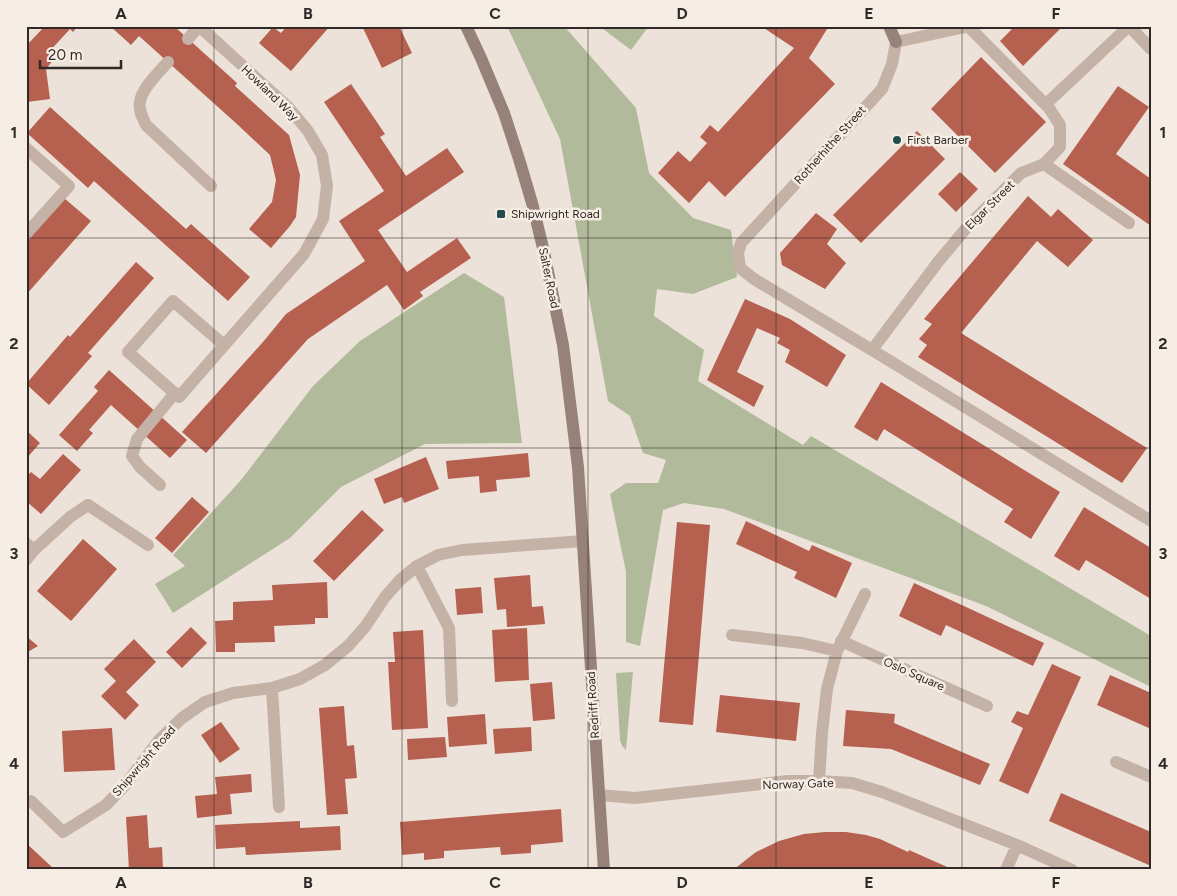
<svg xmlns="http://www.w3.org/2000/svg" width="1177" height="896" viewBox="0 0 1177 896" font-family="Figtree,sans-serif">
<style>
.green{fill:#b2ba9c}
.building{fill:#b6604f}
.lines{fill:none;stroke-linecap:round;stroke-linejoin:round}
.lane{stroke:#c4b2a7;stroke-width:12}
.street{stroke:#c4b2a7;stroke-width:12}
.secondary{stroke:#978279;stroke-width:12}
.grid{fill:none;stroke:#312927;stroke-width:1;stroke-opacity:0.55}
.poi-dot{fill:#224d4d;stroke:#f6ede5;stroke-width:2}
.labels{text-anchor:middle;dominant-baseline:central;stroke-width:5;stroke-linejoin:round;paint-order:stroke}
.street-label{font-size:12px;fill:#312927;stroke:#f6ede5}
.poi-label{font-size:12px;fill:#312927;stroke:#f6ede5;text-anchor:start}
.neatline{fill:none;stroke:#312927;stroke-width:2}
.grid-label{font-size:16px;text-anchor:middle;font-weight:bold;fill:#312927}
</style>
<rect width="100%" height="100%" fill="#ede2d9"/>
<path class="green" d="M507,26H564L636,108L649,173L693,218L731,230L737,277L693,294L657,289L654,316L704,350L698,381L803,445L811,436L1151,636V687L986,606L724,509L684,503L663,510L640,646L626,642V572L610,494L626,483H658L666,460L643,453L630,416L608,401L560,139Z
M599,26H649L631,50Z
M464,273L504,297L522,443L425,444L341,487L290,538L173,613L155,584L185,566L173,555L241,480L313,386L360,341Z
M633,672L626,750L622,746L620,740L616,673Z"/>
<path class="building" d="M45,26H78L73,32L70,29L48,53L54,59L46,69L50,99L27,102L26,46Z
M110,26H174L237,83L235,86L289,135L300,175L296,217L290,226L271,248L249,229L272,202L276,180L270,155L238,125L139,36L131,45Z
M287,26H330L291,71L259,43L273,27L281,33Z
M362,26H399L412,53L382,68Z
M761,26H829L809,58L835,84L725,197L709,181L689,203L658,173L678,151L690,162L707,143L700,137L710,125L718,132L794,48Z
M1015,26H1063L1023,66L1000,41Z
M981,57L1046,122L995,173L931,109Z
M351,84L385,134L380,137L406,176L447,148L464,172L378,230L407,272L457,238L471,258L420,292L423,296L404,310L387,285L308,339L206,453L182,432L263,342L286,314L365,261L339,221L384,191L324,102Z
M1118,86L1149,107L1116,154L1151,179V226L1063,164Z
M50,107L186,229L191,224L250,277L228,301L94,181L88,188L27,133Z
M917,131L945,159L861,243L833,215Z
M960,172L978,189L956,212L938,194Z
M1028,196L1051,217L1058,209L1093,240L1068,267L1037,241L961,333L1147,448L1122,483L918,357L927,345L919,339L932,324L924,319Z
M64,198L91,221L26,295V241Z
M816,213L837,229L827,244L846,263L825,289L782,265L780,253Z
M136,262L154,278L88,353L92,356L49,405L26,384L68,335L70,337Z
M745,299L790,319L846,355L827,387L785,362L790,350L777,343L780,338L757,328L737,372L764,386L754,407L707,380Z
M109,370L187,440L170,458L111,405L89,430L93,433L77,451L59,435L98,391L94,387Z
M881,382L1060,492L1031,539L1004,522L1013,509L884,429L877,441L854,427Z
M26,430L40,443L26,459Z
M528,453L530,477L496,480L497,491L480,493L479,476L448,479L446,461Z
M63,454L81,470L41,514L26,501V477L31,472L40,479Z
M426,457L439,489L404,503L402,497L384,504L374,479Z
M192,497L209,512L172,553L155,538Z
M1084,507L1151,548V599L1086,560L1079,571L1054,556Z
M362,510L384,530L334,581L313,561Z
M746,521L809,551L812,545L852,563L836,598L794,578L797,572L736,544Z
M677,522L710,525L693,725L659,722Z
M83,539L117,569L71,621L37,591Z
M530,575L532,607L543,606L545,624L507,627L506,609L497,610L494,578Z
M327,582L328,618H315V624L274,626L275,642L235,643V652H216L215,621L233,620V602L273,600L272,585Z
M914,583L1044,643L1033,666L946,625L941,636L899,616Z
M481,587L483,613L457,615L455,589Z
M191,627L207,643L182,668L166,652Z
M527,628L529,680L495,682L492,630Z
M423,630L428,728L392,730L388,662H395L393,632Z
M26,636L38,646L26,653Z
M134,639L156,662L126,692L139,705L125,720L101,696L116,681L104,669Z
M1052,664L1081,677L1028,794L999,781L1023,728L1011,722L1017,711L1028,715Z
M1110,675L1151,693V729L1097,705Z
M552,682L555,719L533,721L530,684Z
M720,695L800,703L796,741L716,732Z
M344,706L347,746L354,745L357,778L345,779L348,814L327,815L319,708Z
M846,710L895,714L894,723L990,764L980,785L891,749L843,746Z
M485,714L487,744L449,747L447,717Z
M221,722L240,749L220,763L201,735Z
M531,727L532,751L495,754L493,729Z
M112,728L115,770L64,772L62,731Z
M445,737L447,757L408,760L407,739Z
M251,774L252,792L230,794L232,814L197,818L195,796L217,794L215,777Z
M1061,793L1151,832V866L1049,821Z
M561,809L563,842L531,845V853L501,855L500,847L444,851V858L424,860V853L402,855L400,822Z
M147,815L149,848L162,847L163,870H129L126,817Z
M300,821V828L340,826L341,850L246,855L245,847L216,849L215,825Z
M825,832H846L866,835L880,839L908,852L909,850L954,870H733L756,852L779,841L804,834Z
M26,843L53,868L51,870H26Z"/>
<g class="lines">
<path class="lane" d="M188,39L199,26
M168,62C159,72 141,89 140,102C138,110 143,118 146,125L211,186
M1046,104L1129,26L1151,49
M1044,164L1129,223
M88,505L148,545
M26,560L34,550"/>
<path class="street" d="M199,26L289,108L308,131L322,155L327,186L323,219L304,254L179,397L128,352L173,301L224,345
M969,27L1049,108L1060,125V147L1044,164L1021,173L968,226L938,262L872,350L1151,521
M26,148L69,186L26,234
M872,350L754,279L740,268L738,253L741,243L882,89L892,64L896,42L970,26
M160,485L140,467L132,456L137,439L175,393
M26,543L34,550L70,517L88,505
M417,566L449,628L452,701
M732,635L802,643L837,651
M841,641L987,706
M272,688L279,807
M1116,762L1151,777
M819,781L822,733L827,689L837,651L865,594
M599,795L635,798L788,781H819L852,783L882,792L1017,845
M31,801L63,832L106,805L125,785L159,740L182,718L205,702L233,693L272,688L300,679L325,665L348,646L365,627L385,597L400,580L417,566L438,555L462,550L583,541
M1006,870L1017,845L1072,870"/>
<path class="secondary" d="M466,26L481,58L504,113L519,159L532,203L544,252L563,345L578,467L604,870
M889,26L896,42"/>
</g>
<path class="grid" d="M214,26V870M402,26V870M588,26V870M776,26V870M962,26V870M26,238H1151M26,448H1151M26,658H1151"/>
<g class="poi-dot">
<circle cx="897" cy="140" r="5"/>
<rect x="496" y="209" width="10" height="10" rx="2.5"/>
</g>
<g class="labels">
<g class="street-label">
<text transform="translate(270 93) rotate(44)">Howland Way</text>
<text transform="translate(830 145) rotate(-48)">Rotherhithe Street</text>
<text transform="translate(990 205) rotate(-45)">Elgar Street</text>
<text transform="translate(549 278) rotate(78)">Salter Road</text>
<text transform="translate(914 674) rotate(24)">Oslo Square</text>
<text transform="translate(593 705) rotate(-94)">Redriff Road</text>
<text transform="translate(144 761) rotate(-49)">Shipwright Road</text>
<text transform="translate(798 784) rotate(-2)">Norway Gate</text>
</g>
<g class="poi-label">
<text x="907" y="140">First Barber</text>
<text x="511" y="214">Shipwright Road</text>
</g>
</g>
<rect width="1177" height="896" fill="none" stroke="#f6ede5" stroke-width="55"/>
<path d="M40 60v8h81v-8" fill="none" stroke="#312927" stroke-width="2.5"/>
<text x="48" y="60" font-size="15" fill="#312927" stroke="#f6ede5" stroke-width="4" paint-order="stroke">20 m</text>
<rect x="28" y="28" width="1122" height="840" class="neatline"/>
<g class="grid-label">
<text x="121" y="19">A</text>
<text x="308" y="19">B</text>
<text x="495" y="19">C</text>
<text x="682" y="19">D</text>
<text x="869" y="19">E</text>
<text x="1056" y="19">F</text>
<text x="14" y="138">1</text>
<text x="1163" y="138">1</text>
<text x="14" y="349">2</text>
<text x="1163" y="349">2</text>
<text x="14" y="559">3</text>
<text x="1163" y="559">3</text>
<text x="14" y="769">4</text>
<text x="1163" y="769">4</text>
<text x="121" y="888">A</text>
<text x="308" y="888">B</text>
<text x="495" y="888">C</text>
<text x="682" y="888">D</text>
<text x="869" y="888">E</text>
<text x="1056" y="888">F</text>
</g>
</svg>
